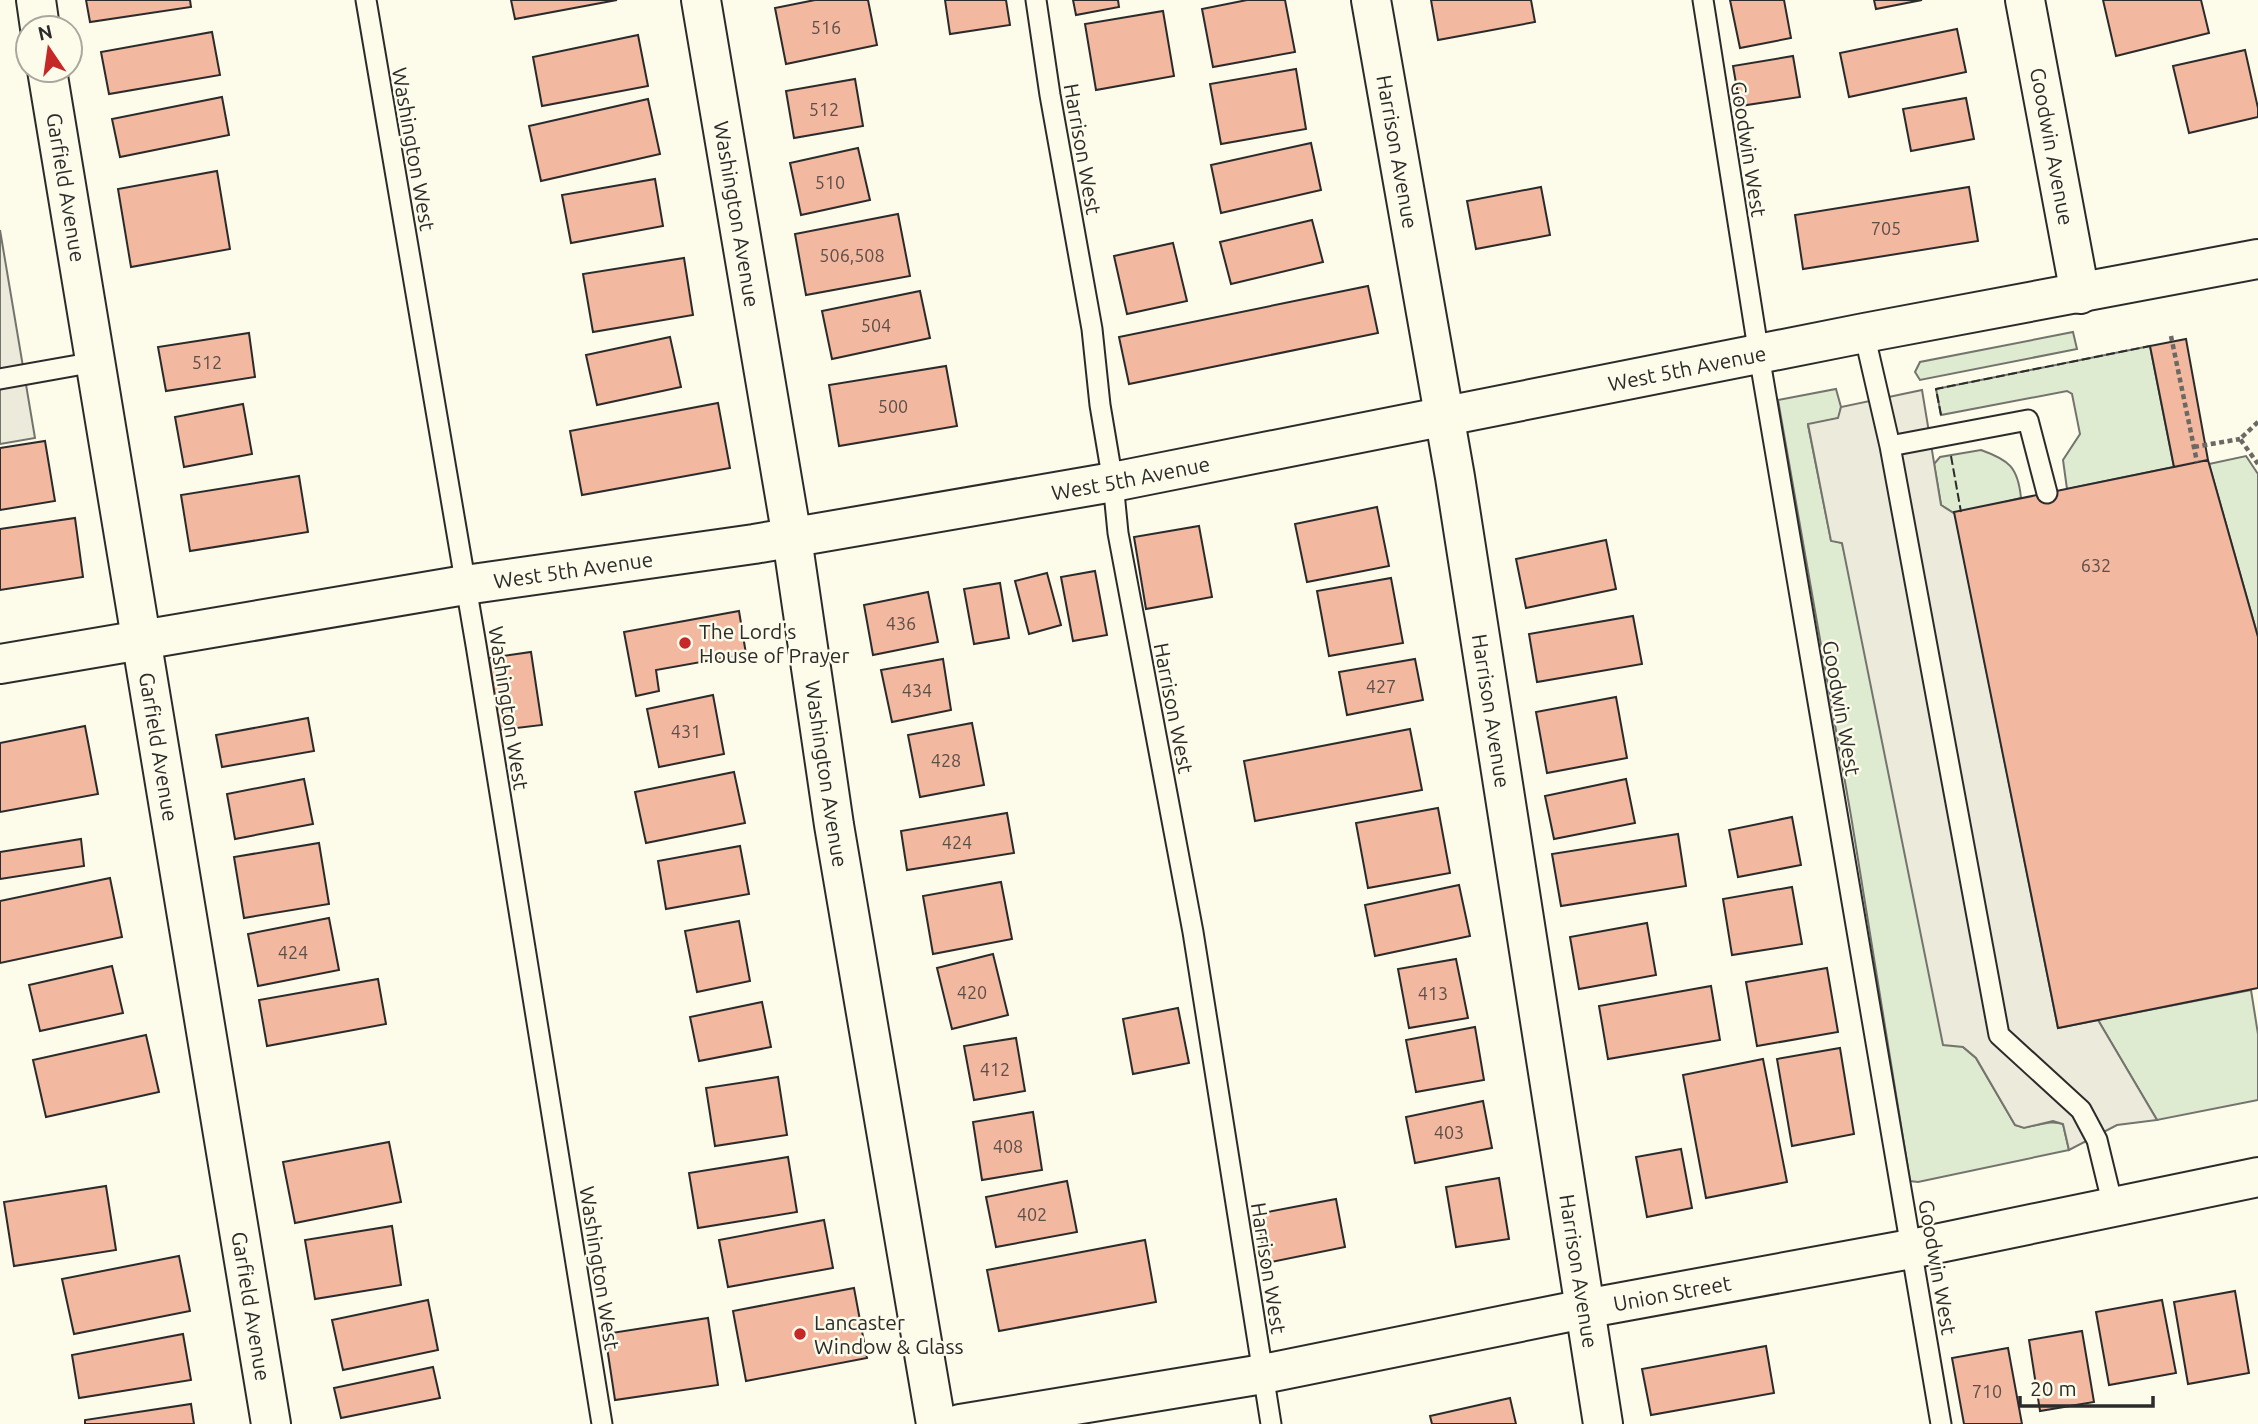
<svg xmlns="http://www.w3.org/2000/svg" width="2258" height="1424" viewBox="0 0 2258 1424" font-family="Ubuntu,sans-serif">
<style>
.green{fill:#deebd1;stroke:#74746e;stroke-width:2}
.parking{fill:#eceadb;stroke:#74746e;stroke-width:2}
.building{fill:#f2b8a0;stroke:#2b2b2b;stroke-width:2}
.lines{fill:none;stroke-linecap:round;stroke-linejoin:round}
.service-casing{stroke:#2b2b2b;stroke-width:23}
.minor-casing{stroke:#2b2b2b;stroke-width:42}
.path{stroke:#6a6964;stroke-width:4.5;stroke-dasharray:5 3.5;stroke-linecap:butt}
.service{stroke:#fdfbea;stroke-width:19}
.minor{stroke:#fdfbea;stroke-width:38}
.fence{stroke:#2b2b2b;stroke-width:2;stroke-dasharray:9 3.5;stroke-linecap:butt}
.poi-dot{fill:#c62828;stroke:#fdfbea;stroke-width:2.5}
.labels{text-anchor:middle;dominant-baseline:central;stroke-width:5;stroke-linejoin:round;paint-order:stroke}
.number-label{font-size:18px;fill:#5d4e48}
.street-label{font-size:21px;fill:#2b2b2b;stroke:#fdfbea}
.poi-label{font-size:21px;fill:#2b2b2b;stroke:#fdfbea;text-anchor:start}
</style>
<rect width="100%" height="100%" fill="#fdfbea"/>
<path class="green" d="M2073,332L2077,349L1920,380L1915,372L1920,362Z
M2150,346L2174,467L2067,489L2063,460L2080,434L2072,394L2067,391L1941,415L1936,389Z
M1836,389L1841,407L1839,418L1808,425L1831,540L1842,543L1963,1047L1976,1058L2015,1125C2032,1131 2046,1118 2063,1124L2069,1150L1918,1182L1910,1181L1851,816L1778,400Z
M1981,450C2009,460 2018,467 2021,498L1955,514L1941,505L1934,464L1940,457Z
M2246,456L2258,474V637L2209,464Z
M2251,990L2258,1034V1100L2157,1120L2098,1020Z"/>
<path class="parking" d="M0,230L35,438L0,444Z
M1922,390L1941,505L1955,514L2058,1028L2098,1020L2157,1120L2117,1125L2069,1150L2063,1124L2053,1121L2024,1128L2015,1125L1976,1058L1963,1047L1943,1045L1842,543L1831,541L1808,424L1838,418L1841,407Z"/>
<path class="building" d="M86,0H190L191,7L90,22Z
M511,0H617L515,19Z
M815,0H868L877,45L786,64L775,8Z
M945,0H1006L1010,25L950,34Z
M1073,0H1118L1119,7L1076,15Z
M1247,0H1285L1295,52L1213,67L1202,9Z
M1431,0H1531L1535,22L1438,40Z
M1730,0H1784L1791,38L1740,48Z
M1874,0H1922L1876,9Z
M2103,0H2201L2209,33L2116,56Z
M1163,11L1174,76L1096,90L1085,24Z
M1957,29L1966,72L1849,97L1840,53Z
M212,32L220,75L109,94L101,52Z
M638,35L648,86L542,106L533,57Z
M2245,50L2258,108V117L2189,133L2173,66Z
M1793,56L1800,97L1740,106L1733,66Z
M1296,69L1306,129L1221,144L1210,84Z
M855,79L863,126L794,138L786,91Z
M222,97L229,135L120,157L112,119Z
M1966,98L1974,139L1911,151L1903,109Z
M648,99L660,154L541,181L529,126Z
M1311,143L1321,190L1221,213L1211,165Z
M858,148L870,200L801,215L790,163Z
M217,171L230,249L131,267L118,189Z
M655,179L663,226L571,243L562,195Z
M1541,187L1550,235L1476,249L1467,201Z
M1969,187L1978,241L1803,269L1795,215Z
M898,214L910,276L806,295L795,234Z
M1312,220L1323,262L1231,284L1220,242Z
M1173,243L1187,301L1127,314L1114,256Z
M684,258L693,315L593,332L583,274Z
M1368,286L1378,333L1129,384L1119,337Z
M920,291L930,338L832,359L822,311Z
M249,333L255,377L166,391L158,347Z
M670,337L681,387L597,405L586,355Z
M2186,339L2208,460L2174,467L2150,346Z
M946,366L957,426L839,446L829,385Z
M718,403L730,468L582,495L570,431Z
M243,404L252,454L184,467L175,417Z
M45,441L55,501L0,510V448Z
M2208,460L2258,637V988L2058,1028L1954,512Z
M299,476L308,532L190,551L181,495Z
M1377,507L1389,566L1307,582L1295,524Z
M75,518L83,577L0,590V529Z
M1199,526L1212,597L1146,609L1134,537Z
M1606,540L1616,589L1526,608L1516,559Z
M1095,571L1107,635L1073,641L1061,577Z
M1047,573L1061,625L1029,634L1015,581Z
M1391,578L1403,643L1329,656L1317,591Z
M1000,583L1009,638L974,644L964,589Z
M928,592L938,642L873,655L864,605Z
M739,611L746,654L656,670L659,691L636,696L624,632Z
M1633,616L1642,664L1537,682L1529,634Z
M531,652L542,725L499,730L489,658Z
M943,659L951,710L892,722L881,670Z
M1415,659L1423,700L1347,715L1339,672Z
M713,695L724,754L659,767L647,709Z
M1616,697L1627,758L1547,773L1536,712Z
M308,718L314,751L222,767L216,735Z
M972,723L984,785L920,797L908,735Z
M85,726L98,794L0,812V743Z
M1410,729L1422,790L1255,821L1244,761Z
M734,772L745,823L646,843L635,792Z
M304,779L313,824L235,839L227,794Z
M1626,779L1635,823L1554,839L1545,796Z
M1438,808L1450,873L1368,888L1356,823Z
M1007,813L1014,853L907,870L901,831Z
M1792,817L1801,865L1738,877L1729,830Z
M1678,834L1686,886L1561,906L1552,854Z
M81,839L84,866L0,879V852Z
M319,843L329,904L244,918L234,857Z
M740,846L749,894L666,909L658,861Z
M110,878L122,937L0,963V901Z
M1001,882L1012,939L933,954L923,896Z
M1459,885L1470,936L1375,956L1365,905Z
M1792,887L1802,944L1732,955L1723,899Z
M329,918L339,970L258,986L248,934Z
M739,921L750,981L697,992L685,931Z
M1647,923L1656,975L1579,989L1570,937Z
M993,954L1008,1015L952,1029L937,968Z
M1456,959L1468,1018L1409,1028L1398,969Z
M112,966L123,1013L40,1031L29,985Z
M1827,968L1838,1032L1757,1046L1746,982Z
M378,979L386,1024L267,1046L259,1000Z
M1711,986L1720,1040L1608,1059L1599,1006Z
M762,1002L771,1047L699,1061L690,1017Z
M1178,1008L1189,1063L1133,1074L1123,1019Z
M1475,1027L1484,1080L1416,1092L1406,1040Z
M146,1035L159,1092L46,1117L33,1060Z
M1016,1038L1025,1091L974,1100L964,1046Z
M1840,1048L1854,1134L1792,1146L1777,1059Z
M1763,1059L1787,1182L1706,1198L1683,1075Z
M778,1077L787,1135L715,1146L706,1088Z
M1483,1101L1492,1148L1415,1163L1406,1117Z
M1033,1112L1042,1170L982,1180L973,1122Z
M389,1142L401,1202L295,1223L283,1162Z
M1681,1149L1692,1208L1647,1217L1636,1157Z
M788,1157L797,1212L698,1228L689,1173Z
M1499,1178L1509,1239L1456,1247L1446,1187Z
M1067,1181L1077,1232L996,1247L986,1197Z
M106,1186L116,1250L14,1266L4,1202Z
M1336,1199L1345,1247L1266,1263L1257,1214Z
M824,1220L833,1268L728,1287L719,1240Z
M392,1226L401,1285L315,1299L305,1240Z
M1145,1240L1156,1302L999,1331L987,1270Z
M179,1256L190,1311L74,1334L62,1279Z
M854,1288L867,1358L746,1381L733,1311Z
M2235,1291L2249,1373L2188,1384L2174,1302Z
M428,1300L438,1350L343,1370L332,1320Z
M2162,1300L2176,1373L2109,1385L2096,1312Z
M708,1318L718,1385L615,1400L605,1334Z
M2082,1331L2094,1402L2040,1411L2029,1340Z
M183,1334L191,1380L79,1398L72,1355Z
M1766,1346L1774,1393L1651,1415L1642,1369Z
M2008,1348L2022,1424H1964L1952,1358Z
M433,1367L440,1398L341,1418L334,1388Z
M1510,1398L1516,1424H1432L1430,1416Z
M191,1404L194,1424H85V1420Z"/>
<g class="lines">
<defs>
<path id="service" d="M366,0L476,645L602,1424
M1036,0L1050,95L1092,329L1100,405L1113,482L1118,533L1193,932L1271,1424
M1703,0L1759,355L1941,1424
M1864,333L1890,446L1999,1035L2081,1110L2097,1140L2113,1206
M0,379L95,362
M1890,446L2028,420L2047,493"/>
<g id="minor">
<path d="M36,0L40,28"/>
<path id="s1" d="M701,0L792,538L834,825L936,1424"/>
<path id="s2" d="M1371,0L1455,477L1603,1424"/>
<path id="s3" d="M2025,0L2080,294"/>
<path id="s4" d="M47,70L271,1424"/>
<path id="s5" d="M0,664L465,585L754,544L1113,482L1864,333L2258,259"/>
<path id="s6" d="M960,1424L1263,1374L1584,1309L1911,1249L2258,1177"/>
</g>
</defs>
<use href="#service" class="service-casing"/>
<use href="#minor" class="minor-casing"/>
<path class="path" d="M2171,336L2197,462
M2258,422L2240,439L2258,464
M2194,447L2240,439"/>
<use href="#service" class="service"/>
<use href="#minor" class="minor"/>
<path class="fence" d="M1941,415L1936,389L2150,346
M1951,456L1961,512"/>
</g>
<g class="poi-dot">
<circle cx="685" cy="643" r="7"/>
<circle cx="800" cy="1334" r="7"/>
</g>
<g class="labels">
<g class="number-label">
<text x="826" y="27">516</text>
<text x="824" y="109">512</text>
<text x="830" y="182">510</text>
<text x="1886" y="228">705</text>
<text x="852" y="255">506,508</text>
<text x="876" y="325">504</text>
<text x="207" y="362">512</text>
<text x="893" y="406">500</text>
<text x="2096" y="565">632</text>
<text x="901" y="623">436</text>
<text x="1381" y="686">427</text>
<text x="917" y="690">434</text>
<text x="686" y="731">431</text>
<text x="946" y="760">428</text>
<text x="957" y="842">424</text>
<text x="293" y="952">424</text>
<text x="972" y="992">420</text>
<text x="1433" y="993">413</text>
<text x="995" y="1069">412</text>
<text x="1449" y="1132">403</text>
<text x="1008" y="1146">408</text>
<text x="1032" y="1214">402</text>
<text x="1987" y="1391">710</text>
</g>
<g class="street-label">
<text stroke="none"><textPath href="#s3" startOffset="149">Goodwin Avenue</textPath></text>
<text transform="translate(414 149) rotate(80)">Washington West</text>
<text transform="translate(1083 149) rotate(80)">Harrison West</text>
<text transform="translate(1749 149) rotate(81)">Goodwin West</text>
<text stroke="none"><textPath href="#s2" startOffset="154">Harrison Avenue</textPath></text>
<text stroke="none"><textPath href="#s4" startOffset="119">Garfield Avenue</textPath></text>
<text stroke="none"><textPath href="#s1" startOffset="217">Washington Avenue</textPath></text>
<text stroke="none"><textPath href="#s5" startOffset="1713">West 5th Avenue</textPath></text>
<text stroke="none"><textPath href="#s5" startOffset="1146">West 5th Avenue</textPath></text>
<text stroke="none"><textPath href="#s5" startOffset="581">West 5th Avenue</textPath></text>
<text transform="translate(509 708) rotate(81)">Washington West</text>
<text transform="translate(1174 708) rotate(79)">Harrison West</text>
<text transform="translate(1842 708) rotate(80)">Goodwin West</text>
<text stroke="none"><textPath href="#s2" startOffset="721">Harrison Avenue</textPath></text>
<text stroke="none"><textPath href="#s4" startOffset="686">Garfield Avenue</textPath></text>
<text stroke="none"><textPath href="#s1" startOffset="784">Washington Avenue</textPath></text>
<text transform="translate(1938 1267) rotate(80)">Goodwin West</text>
<text transform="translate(600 1268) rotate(81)">Washington West</text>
<text transform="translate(1269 1268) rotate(81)">Harrison West</text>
<text stroke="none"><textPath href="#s2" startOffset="1288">Harrison Avenue</textPath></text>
<text stroke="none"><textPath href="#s6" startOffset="724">Union Street</textPath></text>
<text stroke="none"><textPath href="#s4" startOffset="1253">Garfield Avenue</textPath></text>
</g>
<g class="poi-label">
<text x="699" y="631">The Lord's<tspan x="699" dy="24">House of Prayer</tspan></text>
<text x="814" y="1322">Lancaster<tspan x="814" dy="24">Window &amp; Glass</tspan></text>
</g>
</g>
<g transform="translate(49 49) rotate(347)"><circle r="33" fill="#fdfbea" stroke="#a9a89e" stroke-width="2"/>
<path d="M0-5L12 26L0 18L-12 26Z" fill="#c62828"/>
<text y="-10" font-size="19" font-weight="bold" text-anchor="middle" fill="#2b2b2b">N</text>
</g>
<path d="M2020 1396v10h133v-10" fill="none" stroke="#2b2b2b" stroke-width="3.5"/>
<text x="2030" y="1396" font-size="21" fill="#2b2b2b" stroke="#fdfbea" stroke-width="5" paint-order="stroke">20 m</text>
</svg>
